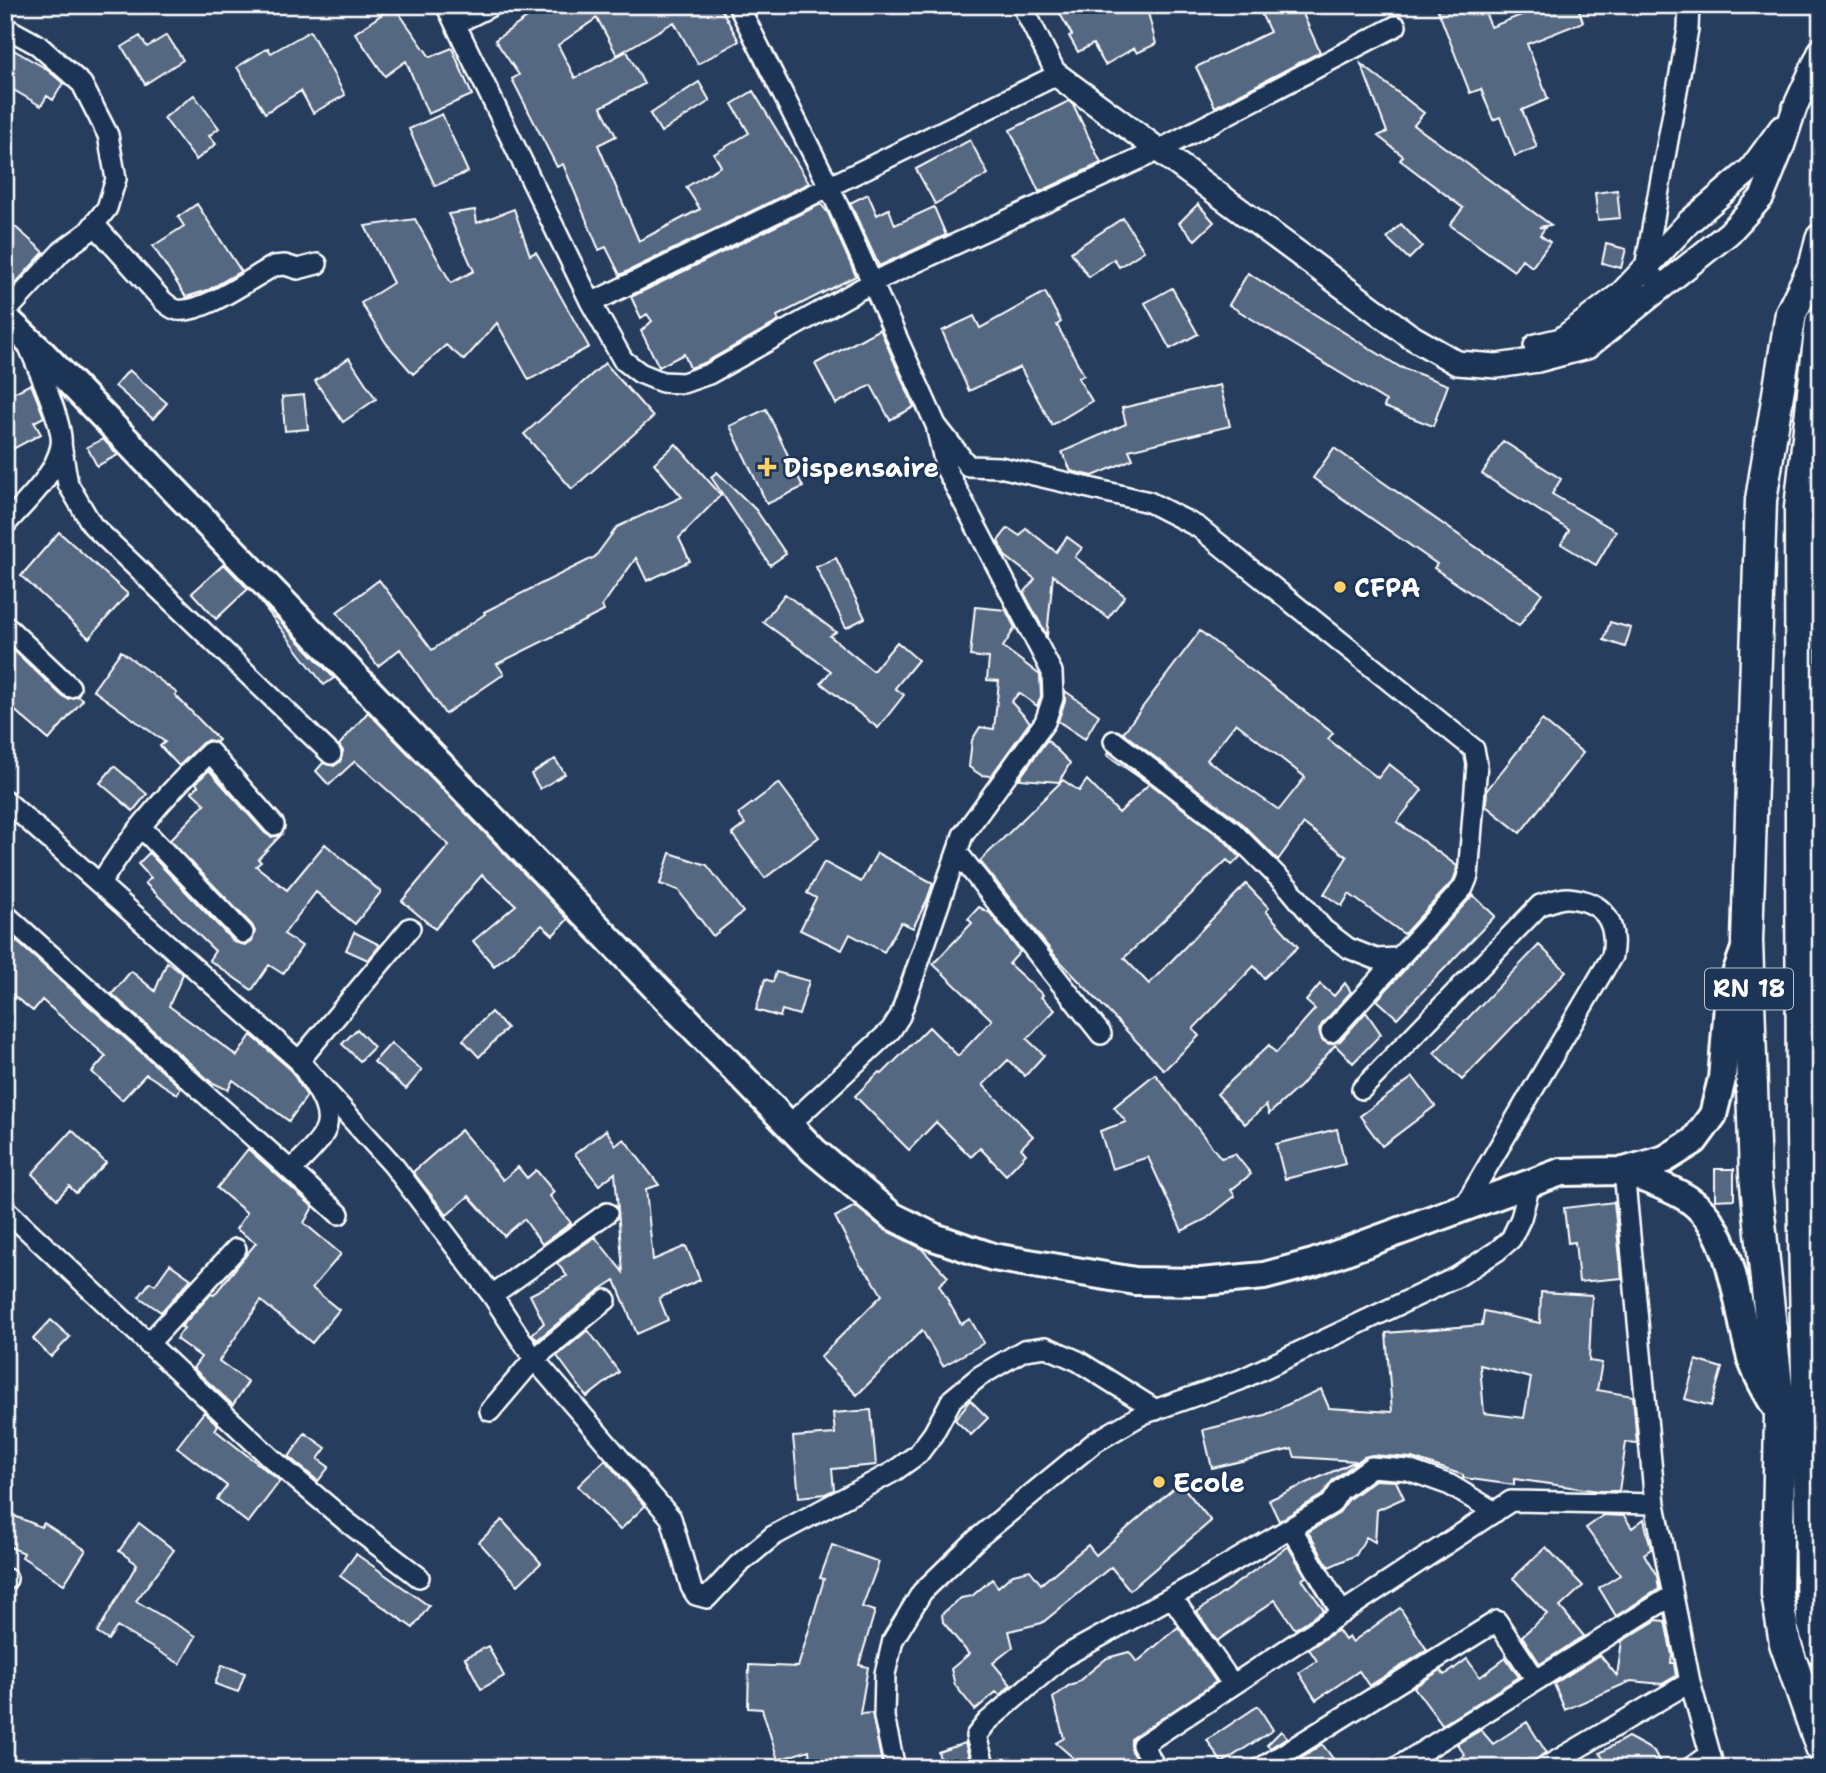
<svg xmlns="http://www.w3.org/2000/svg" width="1826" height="1773" viewBox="0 0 1826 1773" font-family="'Shantell Sans',sans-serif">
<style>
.building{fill:#556781;stroke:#fff;stroke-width:2;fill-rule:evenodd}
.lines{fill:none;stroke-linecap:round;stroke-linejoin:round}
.minor-casing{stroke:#fff;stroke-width:24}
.tertiary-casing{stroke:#fff;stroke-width:28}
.secondary-casing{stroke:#fff;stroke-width:32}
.primary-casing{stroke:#fff;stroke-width:35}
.minor{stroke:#1d3557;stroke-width:19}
.tertiary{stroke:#1d3557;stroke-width:23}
.secondary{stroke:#1d3557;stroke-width:26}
.primary{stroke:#1d3557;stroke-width:30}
.poi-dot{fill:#ffd166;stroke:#1d3557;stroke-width:2.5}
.labels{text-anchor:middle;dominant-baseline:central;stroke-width:5;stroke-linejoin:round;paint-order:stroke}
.shield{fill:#1d3557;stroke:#bbc2cd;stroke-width:2}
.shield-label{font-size:24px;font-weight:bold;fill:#fff}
.poi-label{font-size:26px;font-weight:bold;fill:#fff;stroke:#1d3557;text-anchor:start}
</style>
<rect width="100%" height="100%" fill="#263d5e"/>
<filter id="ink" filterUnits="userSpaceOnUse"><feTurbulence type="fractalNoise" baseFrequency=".0143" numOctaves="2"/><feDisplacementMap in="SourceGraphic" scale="14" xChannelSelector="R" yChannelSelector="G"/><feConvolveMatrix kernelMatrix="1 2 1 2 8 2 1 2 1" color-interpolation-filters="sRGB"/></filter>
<g filter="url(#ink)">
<path class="building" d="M546,5H719L739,41L698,64L674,22L617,55L597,18L558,45L575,78L627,51L644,84L601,107L616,136L598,145L639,241L700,209L686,187L721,166L714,154L749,133L732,104L753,91L809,183L620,275L606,247L599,250L563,164L557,167L512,79L519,75L495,40Z
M1055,5H1146L1156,44L1137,53L1134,48L1105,65L1093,44L1078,52L1069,36L1072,35Z
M1257,5H1299L1320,52L1215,107L1196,67L1270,32Z
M1436,5H1482L1491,27L1524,14L1521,5H1577L1583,22L1527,44L1548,99L1522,110L1537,147L1515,156L1500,117L1493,120L1481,89L1470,93Z
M394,6L430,57L452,48L472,95L428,114L406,61L385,76L355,33Z
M310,31L345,95L313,113L301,91L265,113L237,67L268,48L271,53Z
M167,35L183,60L145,84L122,47L140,36L147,47Z
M5,45L45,68L63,83L53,100L47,96L41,106L5,85Z
M1361,64L1424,113L1414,125L1551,225L1539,227L1545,228L1540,235L1550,242L1532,267L1522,259L1514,271L1450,225L1463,208L1400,160L1403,156L1378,136L1387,132Z
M699,82L710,101L661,132L650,114Z
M194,95L219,128L209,136L216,144L196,160L164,118Z
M1069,101L1073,104L1101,163L1039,192L1010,130Z
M442,114L468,172L435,186L409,129Z
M970,140L988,174L935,204L916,169Z
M1617,190L1620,218L1598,220L1595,193Z
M868,194L877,215L889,209L895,225L934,207L946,235L879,266L850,203Z
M197,204L241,271L208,290L186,297L153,246L184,226L178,217Z
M821,204L828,213L856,276L777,316L779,321L704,363L690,368L684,354L659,367L641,331L652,321L647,314L641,318L631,297Z
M1198,204L1214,222L1195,240L1179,223Z
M514,209L530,255L536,252L589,347L529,380L497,323L464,360L446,345L413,374L386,343L361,303L393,283L365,226L415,219L451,283L474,271L448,214L475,210L477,223Z
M5,218L44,252L15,284L5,276Z
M1123,218L1144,251L1119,267L1114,259L1089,277L1071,252Z
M1401,224L1422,246L1409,259L1387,238Z
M1606,244L1626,249L1621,268L1602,263Z
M1248,273L1400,367L1448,385L1433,426L1384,407L1386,401L1229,305Z
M1172,288L1198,334L1170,349L1145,303Z
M1045,292L1061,322L1057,325L1084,375L1078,378L1092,401L1052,425L1020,367L969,391L942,331L974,316L980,328Z
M880,329L914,407L890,420L871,385L836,404L815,364Z
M349,358L376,399L343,422L315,381Z
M605,363L653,417L572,489L524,434Z
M129,370L167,403L153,419L115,386Z
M31,384L44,417L34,422L41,434L13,449L5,433V397Z
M1220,385L1230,426L1129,450L1133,459L1093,476L1071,471L1062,452L1126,424L1122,408Z
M304,395L308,429L285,431L282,397Z
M766,409L803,487L767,504L730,426Z
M103,439L118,455L97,466L87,447Z
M1503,441L1561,479L1552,494L1616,531L1596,565L1561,544L1569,530L1482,474Z
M676,444L721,495L679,538L690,561L647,581L636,558L602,606L604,611L497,664L504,674L445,714L400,649L378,666L337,612L379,580L432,650L485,614L484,612L595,557L617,527L682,497L654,463Z
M1334,448L1542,593L1519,626L1434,568L1437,564L1313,478Z
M717,472L756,510L786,554L770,565L711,477Z
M1008,528L1020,536L1026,528L1056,552L1067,537L1082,548L1075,557L1125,596L1108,618L1053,575L1047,636L1024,593L1035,579L1005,556L998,541Z
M59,532L128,594L89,638L21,576Z
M836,558L865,618L846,628L816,567Z
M224,564L248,589L216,619L192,593Z
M785,594L836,632L830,636L873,671L897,642L918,660L895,688L904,695L878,728L821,683L831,671L763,622Z
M256,596L334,678L324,685Z
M975,607L1006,610L1015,628L1003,647L1040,675L1041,696L1037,706L1019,693L1011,702L1030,722L991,776L981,775L969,767L972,740L980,727L994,729L999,681L987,680L989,658L970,656Z
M1610,622L1631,628L1625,647L1604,640Z
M1200,631L1333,733L1328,739L1378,778L1389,764L1422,790L1397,822L1457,866L1456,873L1453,881L1404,934L1349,894L1342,906L1324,894L1347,857L1304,824L1278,860L1239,821L1123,733ZM1236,723L1305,777L1279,810L1207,760Z
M5,642L62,696L68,699L78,696L83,700L49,740L5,702Z
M121,651L177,693L175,695L219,740L217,742L208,740L202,743L179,766L160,746L165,742L93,690Z
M1065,691L1099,715L1085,739L1058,721L1065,701Z
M368,712L568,919L553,935L542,925L494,966L473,941L516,905L482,875L435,929L402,901L449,845L355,761L329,785L316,771L323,763L334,766L340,762L343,751L339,745Z
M1542,720L1583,753L1520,833L1486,806L1487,790Z
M1047,740L1070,763L1059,782L1019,779Z
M1109,752L1224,840L1240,857L1232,865L1227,860L1124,958L1149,984L1246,884L1269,908L1266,911L1298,947L1264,978L1254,966L1193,1029L1199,1036L1164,1070L1057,958L980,861L1063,780L1079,791L1087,780L1119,813L1149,784L1107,755Z
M555,759L565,774L540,789L531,774Z
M114,766L147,794L133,811L100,783Z
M209,770L265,833L271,837L281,835L258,859L261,862L256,866L287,890L325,844L381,892L355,924L316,892L284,934L302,946L283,974L269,965L252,990L209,960L215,951L145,883L151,878L138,864L149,853L234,942L245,945L252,941L255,931L252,925L170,840L205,804L192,792L198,786L196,783Z
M779,783L819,837L765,878L732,834L745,824L738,814Z
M670,853L707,865L743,912L713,936L678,890L660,884Z
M877,853L933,883L927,900L913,928L901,922L884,952L850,934L842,950L800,930L816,898L807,893L824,862L861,882Z
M1473,895L1495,916L1397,1018L1377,1000Z
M979,907L990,913L1020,952L1009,964L1043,995L1041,997L1055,1010L1027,1039L1044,1055L1025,1076L1008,1060L983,1085L1033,1136L1021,1148L1026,1154L1006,1175L980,1148L971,1157L936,1122L909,1150L855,1096L879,1072L882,1074L929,1027L958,1056L992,1020L933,964L972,923L968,919Z
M5,931L181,1088L177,1094L146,1074L122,1100L92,1072L106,1056L42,1000L33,1011L5,989Z
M354,932L380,945L368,960L346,950Z
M1539,945L1566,971L1462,1080L1434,1053Z
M167,962L183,974L169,1006L237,1056L251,1035L290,1069L307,1096L289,1121L233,1080L228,1090L211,1082L112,994L131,971L155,991Z
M776,972L809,981L799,1015L782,1010L780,1017L756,1010L765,979L773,982Z
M1345,983L1351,992L1322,1024L1319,1030L1322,1040L1329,1044L1340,1041L1366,1012L1381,1034L1353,1063L1335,1045L1300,1086L1269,1114L1266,1105L1245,1124L1217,1094L1269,1045L1276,1053L1315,1009L1306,1001L1320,984L1334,996Z
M491,1012L507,1028L479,1057L463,1040Z
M357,1029L374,1047L360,1061L342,1044Z
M391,1043L422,1070L406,1089L374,1062Z
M1155,1074L1221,1158L1235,1154L1251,1174L1231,1190L1235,1196L1206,1219L1182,1231L1148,1157L1112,1169L1100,1131L1126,1122L1114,1107Z
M1413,1077L1435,1106L1382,1146L1360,1116Z
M1337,1129L1345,1164L1285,1179L1276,1144Z
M72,1130L106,1163L76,1193L69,1186L57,1199L32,1174Z
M461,1130L503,1180L518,1167L527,1178L536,1170L554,1192L550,1196L571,1223L542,1244L524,1219L504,1236L469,1196L447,1215L413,1172Z
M606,1130L616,1145L624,1139L659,1185L646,1189L653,1260L686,1246L700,1280L659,1298L668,1320L637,1334L615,1280L598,1291L537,1340L532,1334L544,1323L530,1295L567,1276L557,1263L595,1237L623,1272L615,1173L599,1185L575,1154Z
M248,1149L313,1207L304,1223L341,1254L312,1288L339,1310L312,1343L261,1301L219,1361L248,1382L233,1405L193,1368L201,1357L176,1339L184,1328L181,1327L211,1294L214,1295L256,1243L236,1229L247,1213L217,1188Z
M1715,1169H1734V1199L1715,1200Z
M1614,1202L1622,1278L1579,1282L1575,1242L1568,1243L1564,1208Z
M855,1206L885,1230L921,1248L948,1277L939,1285L961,1324L970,1319L984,1343L943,1366L922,1330L857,1395L820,1357L882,1295L871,1277L860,1265L835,1217Z
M170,1264L191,1279L161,1312L139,1297L150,1282L155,1285Z
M1541,1292L1592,1295L1589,1361L1602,1363L1597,1390L1633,1396L1637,1443L1626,1442L1619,1491H1599L1514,1479V1485L1463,1478V1475L1412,1458L1372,1455L1364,1457L1333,1480L1322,1495L1279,1521L1269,1500L1356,1461L1295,1457L1292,1449L1212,1468L1203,1430L1265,1415L1321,1389L1329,1408L1392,1412L1386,1333L1482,1325L1484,1311L1540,1323ZM1480,1365L1531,1378L1524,1418L1484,1413Z
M51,1320L70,1337L51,1357L33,1339Z
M588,1330L619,1372L587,1397L557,1356Z
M1696,1360L1722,1368L1711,1406L1685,1399Z
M970,1400L988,1418L971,1435L955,1420Z
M871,1410L876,1465L832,1469L834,1490L825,1494L799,1497L793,1437L835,1434L833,1413Z
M204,1412L218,1425L215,1430L280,1481L248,1523L217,1499L227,1486L177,1447Z
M305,1433L326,1448L318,1459L329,1467L318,1481L289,1457Z
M605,1460L645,1506L620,1530L578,1486Z
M1375,1480L1396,1481L1404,1498L1377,1510L1375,1542L1366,1537L1356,1555L1329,1567L1308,1532L1338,1514L1349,1499Z
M1180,1483L1211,1521L1130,1590L1111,1567L1042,1623L1009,1631L1013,1647L993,1663L1011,1685L1000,1695L996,1692L975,1710L955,1685L951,1669L969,1654L943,1622L942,1614L961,1598L972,1596L992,1579L998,1587L1013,1574L1030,1570L1041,1584L1088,1545L1096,1555Z
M5,1512L41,1527L44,1523L86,1550L64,1584L22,1557L24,1553L5,1545Z
M1604,1515L1624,1516L1632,1528L1644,1519L1651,1549L1644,1554L1657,1576L1659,1589L1616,1616L1599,1588L1620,1575L1586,1528Z
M502,1520L541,1563L518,1585L479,1542Z
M139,1523L174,1550L136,1601L196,1636L180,1664L117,1627L108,1640L97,1633L137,1564L119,1551Z
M832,1545L879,1562L862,1607L875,1611L859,1665L868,1667L860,1714L872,1713L882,1764L848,1768H811L809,1750L778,1760L762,1709L748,1708L749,1665L798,1667L824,1579L820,1578Z
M1288,1546L1306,1577L1302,1579L1324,1610L1295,1629L1275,1600L1217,1641L1197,1612Z
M1546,1547L1583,1586L1560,1607L1584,1636L1540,1664L1522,1636L1547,1614L1513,1578Z
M356,1554L429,1606L413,1628L340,1576Z
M1400,1608L1427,1650L1369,1686L1359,1671L1316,1700L1299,1673L1317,1661L1309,1649L1338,1630L1345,1640L1349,1637L1352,1642Z
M1657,1620L1665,1621L1672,1655L1671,1663H1674L1676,1676L1662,1684L1631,1681L1565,1710L1554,1684L1600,1655L1617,1676L1622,1641Z
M1178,1627L1216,1682L1131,1739V1751L1142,1768H1085L1056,1743L1064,1738L1053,1698L1068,1686L1075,1684L1107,1658L1129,1652L1137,1662Z
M488,1646L504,1676L481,1689L465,1658Z
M1506,1658L1519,1677L1442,1725L1414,1687L1441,1670L1444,1675L1451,1671L1467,1659L1480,1677Z
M222,1665L245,1673L238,1692L215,1684Z
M1258,1706L1273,1730L1222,1763L1207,1740Z
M1527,1722L1546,1752L1534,1761L1532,1768H1450L1465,1755L1457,1744L1481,1730L1493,1744Z
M1281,1731L1287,1737L1270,1748L1267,1745Z
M1628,1737L1654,1751L1663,1768H1608L1600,1753Z
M965,1743L972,1768H943L938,1752Z
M1322,1744L1340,1768L1287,1766L1305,1756Z"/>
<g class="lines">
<defs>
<path id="minor" d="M446,5L591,303L623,360L640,373L662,382L683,383L709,374L873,282L1157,151L1396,26
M738,5L829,186L936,425L968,466L1000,467L1149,502L1198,527L1474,749L1477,764L1468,876L1463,888L1331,1032
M455,24L493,5
M5,27L38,45L82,84L108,135L116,179L107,208L88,232L62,251L5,313
M94,224L163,301C168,305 172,309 177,310C203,314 251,278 274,266L285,265L298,269L317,264
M1663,287L1645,268L1688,29L1689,5
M591,303L1057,75L1022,5
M61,444L68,484L92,525L331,754
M5,525C26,501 54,477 61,446C65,426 36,365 28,344
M5,625L70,687
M1114,741L1232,831L1289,888L1323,929L1348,948L1376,959L1399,958
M5,800L299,1061L393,1165L492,1295L534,1359L671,1518L691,1587L696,1595L707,1598L738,1565L773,1536L893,1472L918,1454L933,1434L952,1399L980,1376L1024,1350L1046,1347L1078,1361L1156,1410
M141,827L243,933
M957,852L1101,1034
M100,884C130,835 168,792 210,752L274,825
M5,914L339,1214
M1362,1089L1540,905C1549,903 1560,897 1568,898C1604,901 1618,922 1612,956L1463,1208
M789,1125L891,1030L900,1016L963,835L1045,722L1053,698L1052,672L946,469L937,430
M291,1171C301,1159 317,1147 324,1133C337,1110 310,1080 299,1061L410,928
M1624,1171L1655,1504L1690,1682L1714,1768
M5,1209L271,1458L347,1522L419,1577
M492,1295L607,1213
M148,1344L236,1249
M490,1411L534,1359L606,1300
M1291,1528L1342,1613
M5,1579H7
M1172,1597L1233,1685
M895,1768L884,1717L885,1674L893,1640L922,1592L978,1538L1095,1442L1143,1414L1240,1380L1457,1277L1497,1251L1511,1239L1521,1218L1530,1184
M985,1768L976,1736L987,1722L1063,1657L1197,1583L1331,1504L1340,1490L1371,1467L1408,1470L1450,1485L1495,1512
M1156,1768L1142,1745L1511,1501L1655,1504
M1261,1768L1497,1621L1536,1680
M1396,1768L1673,1595
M1544,1768L1690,1682
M1690,1768L1710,1755"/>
<path id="tertiary" d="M1057,75L1410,336L1457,363L1497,366L1538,360L1587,347L1729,233L1762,197L1782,147L1795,107L1821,50
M1536,346L1561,340L1621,294L1689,222L1751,169L1781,128"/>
<path id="secondary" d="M5,318L40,351L814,1151L892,1216L934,1237L993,1257L1135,1281L1201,1282L1264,1276L1313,1263L1561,1172L1624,1171L1665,1159L1694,1141L1713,1115L1722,1079L1729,993L1746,946
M1624,1171C1644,1179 1670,1187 1688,1199C1736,1231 1736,1310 1752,1361C1759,1380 1769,1397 1780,1414"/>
<path id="primary" d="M1821,239L1815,264L1791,313L1761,500L1747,941L1755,1175L1780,1414L1777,1594L1785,1643L1821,1747
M1821,322L1800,508L1802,1135L1812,1620L1821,1650"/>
</defs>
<use href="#minor" class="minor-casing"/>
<use href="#tertiary" class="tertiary-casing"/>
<use href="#secondary" class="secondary-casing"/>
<use href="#primary" class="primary-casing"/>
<use href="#minor" class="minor"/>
<use href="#tertiary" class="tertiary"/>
<use href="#secondary" class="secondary"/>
<use href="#primary" class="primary"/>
</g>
</g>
<g class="poi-dot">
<path d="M763.5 456.5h7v7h7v7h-7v7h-7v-7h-7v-7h7z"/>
<circle cx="1340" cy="587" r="7"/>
<circle cx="1159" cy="1482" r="7"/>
</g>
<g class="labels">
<rect class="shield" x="1705" y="968.5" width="88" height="41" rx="5"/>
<g class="shield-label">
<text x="1749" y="989">RN 18</text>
</g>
<g class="poi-label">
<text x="783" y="467">Dispensaire</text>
<text x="1354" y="587">CFPA</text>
<text x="1173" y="1482">Ecole</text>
</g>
</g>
<rect width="1826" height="1773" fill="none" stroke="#1d3557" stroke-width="28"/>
<rect x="14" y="14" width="1798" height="1745" fill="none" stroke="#fff" stroke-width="2.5" filter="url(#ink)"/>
</svg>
